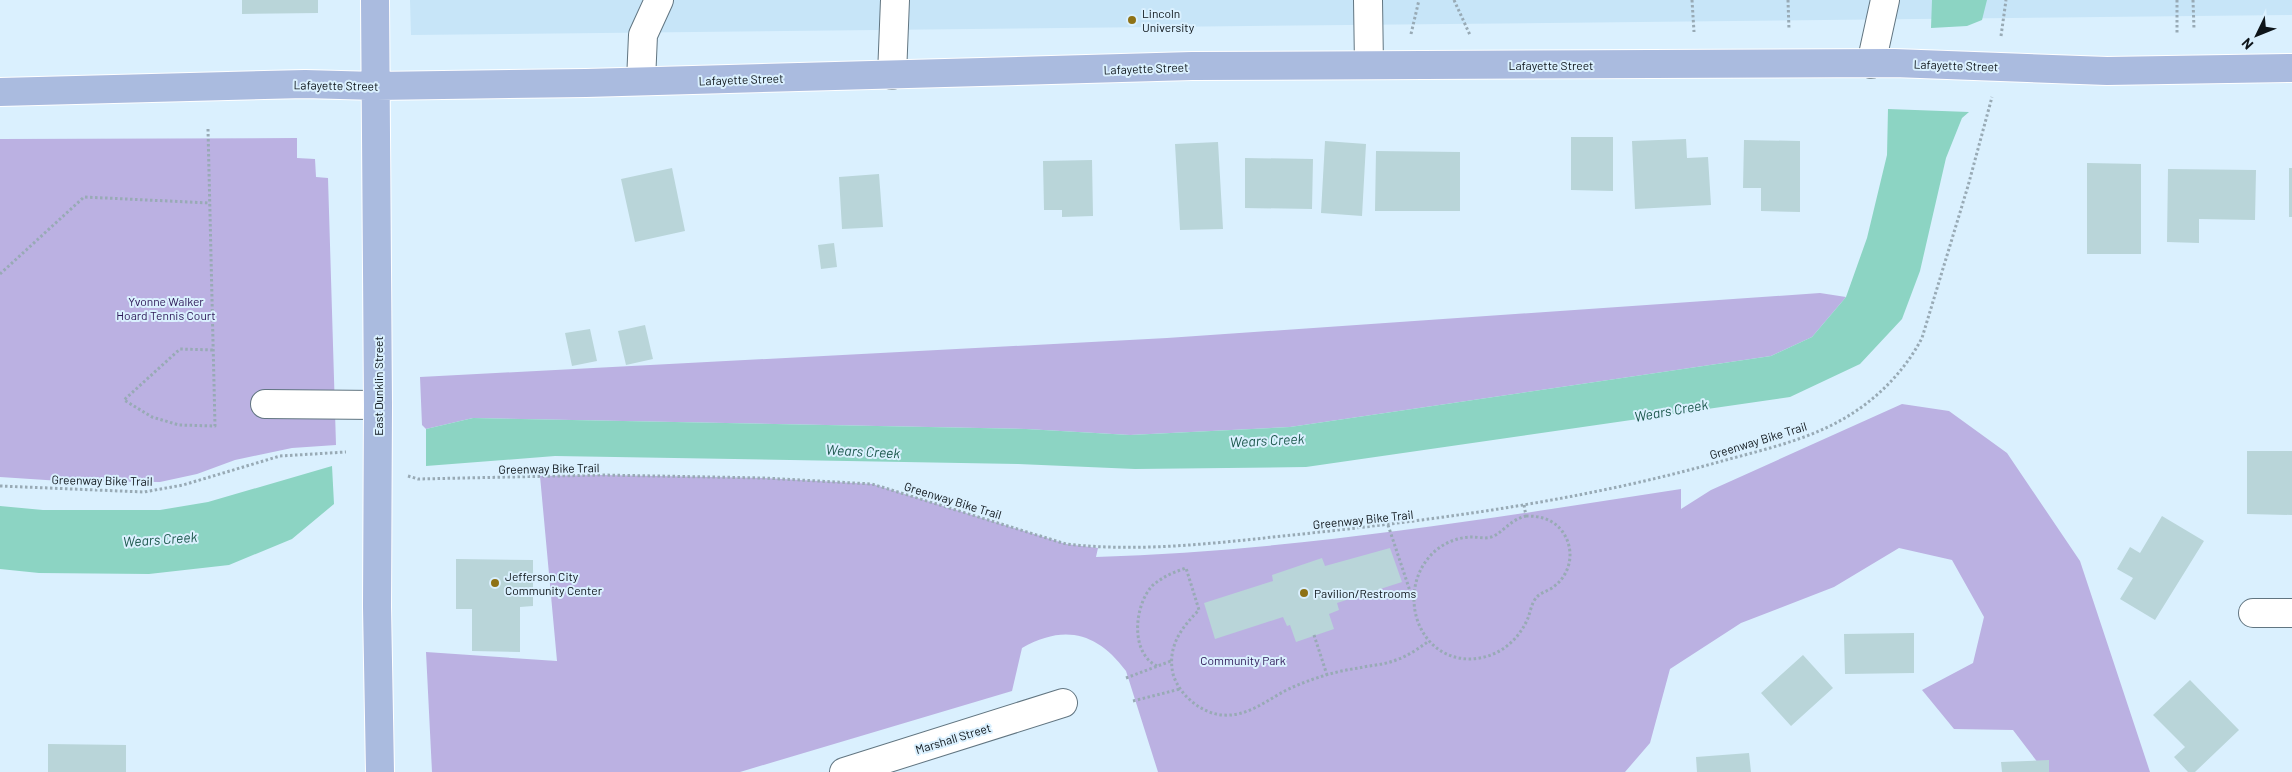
<svg xmlns="http://www.w3.org/2000/svg" width="2292" height="772" viewBox="0 0 2292 772" font-family="Barlow,sans-serif">
<style>
.built{fill:#c7e5f8}
.green{fill:#bbb1e2}
.water{fill:#8cd4c3}
.building{fill:#b9d5d9}
.lines{fill:none;stroke-linecap:round;stroke-linejoin:round}
.minor-casing{stroke:#617581;stroke-width:30}
.major-casing{stroke:#fff;stroke-width:30}
.path{stroke:#98aab5;stroke-width:3;stroke-dasharray:2.5 2.5;stroke-linecap:butt}
.minor{stroke:#fff;stroke-width:28}
.major{stroke:#aabbdf;stroke-width:28}
.poi-dot{fill:#8e7216;stroke:#daf0fe;stroke-width:2}
.labels{text-anchor:middle;dominant-baseline:central;stroke-width:4;stroke-linejoin:round;paint-order:stroke}
.poi-label{font-size:12px;fill:#0d1419;stroke:#daf0fe;text-anchor:start}
.street-label{font-size:12px;fill:#0d1419;stroke:#daf0fe}
.park-label{font-size:12px;fill:#2e1957;stroke:#daf0fe}
.water-label{font-size:14px;font-style:italic;fill:#1c574c;stroke:#daf0fe}
</style>
<rect width="100%" height="100%" fill="#daf0fe"/>
<path class="built" d="M410,0H2292V15L411,35Z"/>
<path class="green" d="M297,138V158L315,159L316,177L328,178L336,445L292,448L235,460L197,474L160,482L61,481L0,477V139Z
M1820,293L1846,297L1812,337L1771,356L1290,427L1130,435L1026,429L473,418L426,429L422,425L420,377L1167,338Z
M1902,404L1949,411L2007,453L2080,561L2150,772H2045L2013,730L1954,729L1922,690L1973,663L1984,617L1952,560L1899,548L1834,587L1741,623L1670,669L1650,743L1625,772H1158L1126,671C1097,632 1064,624 1022,648L1012,691L740,772H432L426,652L557,661L540,476L602,475L764,478L872,484L1066,544L1098,548L1096,557C1293,551 1487,519 1681,489V509L1711,490Z"/>
<path class="water" d="M1932,0H1987L1982,20L1967,26L1931,28Z
M1888,109L1969,112L1962,118L1946,158L1920,271L1902,319L1860,364L1790,397L1306,467L1135,469L1018,464L555,456L426,466V429L473,418L1026,429L1130,435L1290,427L1771,356L1812,337L1846,297L1867,238L1887,155Z
M332,466L334,504L292,539L229,565L149,574L39,573L0,569V506L43,510H160L208,502Z"/>
<path class="building" d="M242,0H318V13L242,14Z
M1571,137H1613V191L1571,190Z
M1686,139L1687,158L1708,157L1711,205L1635,209L1632,141Z
M1744,140L1800,141V212L1761,211V188H1743Z
M1325,141L1366,144L1362,216L1321,213Z
M1218,142L1223,229L1180,230L1175,144Z
M1376,151L1460,152V211H1375Z
M1245,158L1313,159L1312,209L1245,208Z
M1092,160L1093,216L1062,217V210H1044L1043,161Z
M2087,163L2141,164V254H2087Z
M672,168L685,231L635,242L621,179Z
M2289,168H2292V217H2289Z
M2168,169L2256,170L2255,220L2199,219V243L2167,242Z
M879,174L883,227L842,229L839,177Z
M834,243L837,267L821,269L818,245Z
M645,325L653,359L626,365L618,331Z
M590,329L597,361L572,366L565,333Z
M2247,451H2292V515L2247,514Z
M2162,516L2204,541L2155,620L2120,599L2133,578L2117,569L2130,547L2140,553Z
M1390,548L1402,582L1337,603L1339,610L1329,614L1334,629L1296,642L1290,625L1287,626L1283,617L1215,639L1204,603L1273,581L1272,575L1322,558L1325,566Z
M456,559L533,560V606L520,607V652L472,651V609H456Z
M1914,633V673L1845,674L1844,634Z
M1803,655L1833,688L1791,726L1761,693Z
M2190,680L2239,730L2195,772H2188L2174,757L2185,747L2153,715Z
M48,744L126,745V772H48Z
M1749,753L1751,772H1697L1696,757Z
M2049,760V772H2002L2001,762Z"/>
<g class="lines">
<defs>
<path id="minor" d="M1368,0L1369,65
M1871,64L1885,0
M892,75L895,0
M641,81L643,35L659,0
M265,404L378,405
M2253,613H2292
M844,772L1063,703"/>
<path id="major" d="M375,0L378,405L377,607L380,772
M0,92L305,84L376,86L586,83L1192,66L1894,63L2107,71L2292,68"/>
</defs>
<use href="#minor" class="minor-casing"/>
<use href="#major" class="major-casing"/>
<path class="path" d="M1454,0L1470,35
M1692,0L1694,32
M1788,0L1789,30
M2177,0V34
M2193,0L2194,29
M1411,34L1419,0
M2001,36L2006,0
M208,129L215,426L179,425L152,417L124,400L180,349L214,350
M0,274L84,197L210,203
M408,476L418,479L602,475L764,478L872,484L1066,544C1144,553 1224,542 1302,534C1442,519 1579,501 1715,463C1754,452 1796,443 1832,425C1870,406 1902,376 1922,338L1968,186L1992,97
M0,486L144,492L183,485L280,456L346,452
M1524,505L1526,516
M1526,516C1540,516 1553,519 1562,531C1576,550 1571,575 1552,588C1546,592 1538,593 1534,601C1531,606 1530,613 1528,618C1518,642 1496,659 1469,659C1416,658 1397,591 1431,555C1441,544 1457,537 1472,537C1478,537 1485,539 1491,537C1502,534 1509,520 1526,516Z
M1388,525L1412,597
M1314,635L1327,675
M1157,666C1130,653 1134,606 1152,586C1162,577 1174,572 1186,568L1199,610C1181,628 1167,647 1173,674C1179,695 1202,714 1223,715C1250,717 1270,697 1293,687C1314,678 1336,671 1359,668C1371,665 1384,665 1396,660C1408,656 1419,648 1429,641
M1126,678L1171,661
M1133,701L1180,689"/>
<use href="#minor" class="minor"/>
<use href="#major" class="major"/>
</g>
<g class="poi-dot">
<circle cx="1132" cy="20" r="5"/>
<circle cx="495" cy="583" r="5"/>
<circle cx="1304" cy="593" r="5"/>
</g>
<g class="labels">
<g class="poi-label">
<text x="1142" y="13">Lincoln<tspan x="1142" dy="14">University</tspan></text>
<text x="505" y="576">Jefferson City<tspan x="505" dy="14">Community Center</tspan></text>
<text x="1314" y="593">Pavilion/Restrooms</text>
</g>
<g class="street-label">
<text x="1551" y="65">Lafayette Street</text>
<text transform="translate(1956 65) rotate(2)">Lafayette Street</text>
<text transform="translate(1146 68) rotate(-2)">Lafayette Street</text>
<text transform="translate(741 79) rotate(-2)">Lafayette Street</text>
<text transform="translate(336 85) rotate(1)">Lafayette Street</text>
<text transform="translate(378 386) rotate(-90)">East Dunklin Street</text>
<text transform="translate(1758 440) rotate(-17)">Greenway Bike Trail</text>
<text transform="translate(549 468) rotate(-1)">Greenway Bike Trail</text>
<text transform="translate(102 480) rotate(1)">Greenway Bike Trail</text>
<text transform="translate(953 500) rotate(17)">Greenway Bike Trail</text>
<text transform="translate(1363 519) rotate(-6)">Greenway Bike Trail</text>
<text transform="translate(953 738) rotate(-17)">Marshall Street</text>
</g>
<g class="park-label">
<text x="166" y="301">Yvonne Walker<tspan x="166" dy="14">Hoard Tennis Court</tspan></text>
<text x="1243" y="660">Community Park</text>
</g>
<g class="water-label">
<text transform="translate(1671 410) rotate(-10)">Wears Creek</text>
<text transform="translate(1267 440) rotate(-3)">Wears Creek</text>
<text transform="translate(863 451) rotate(3)">Wears Creek</text>
<text transform="translate(160 539) rotate(-4)">Wears Creek</text>
</g>
</g>
<g transform="translate(2257 35) rotate(227)" stroke="#daf0fe" stroke-width="4" paint-order="stroke">
<path d="M0-4L9 19L0 12L-9 19Z" fill="#0d1419"/>
<text y="-8" font-size="14" font-weight="bold" text-anchor="middle" fill="#0d1419">N</text>
</g>
</svg>
